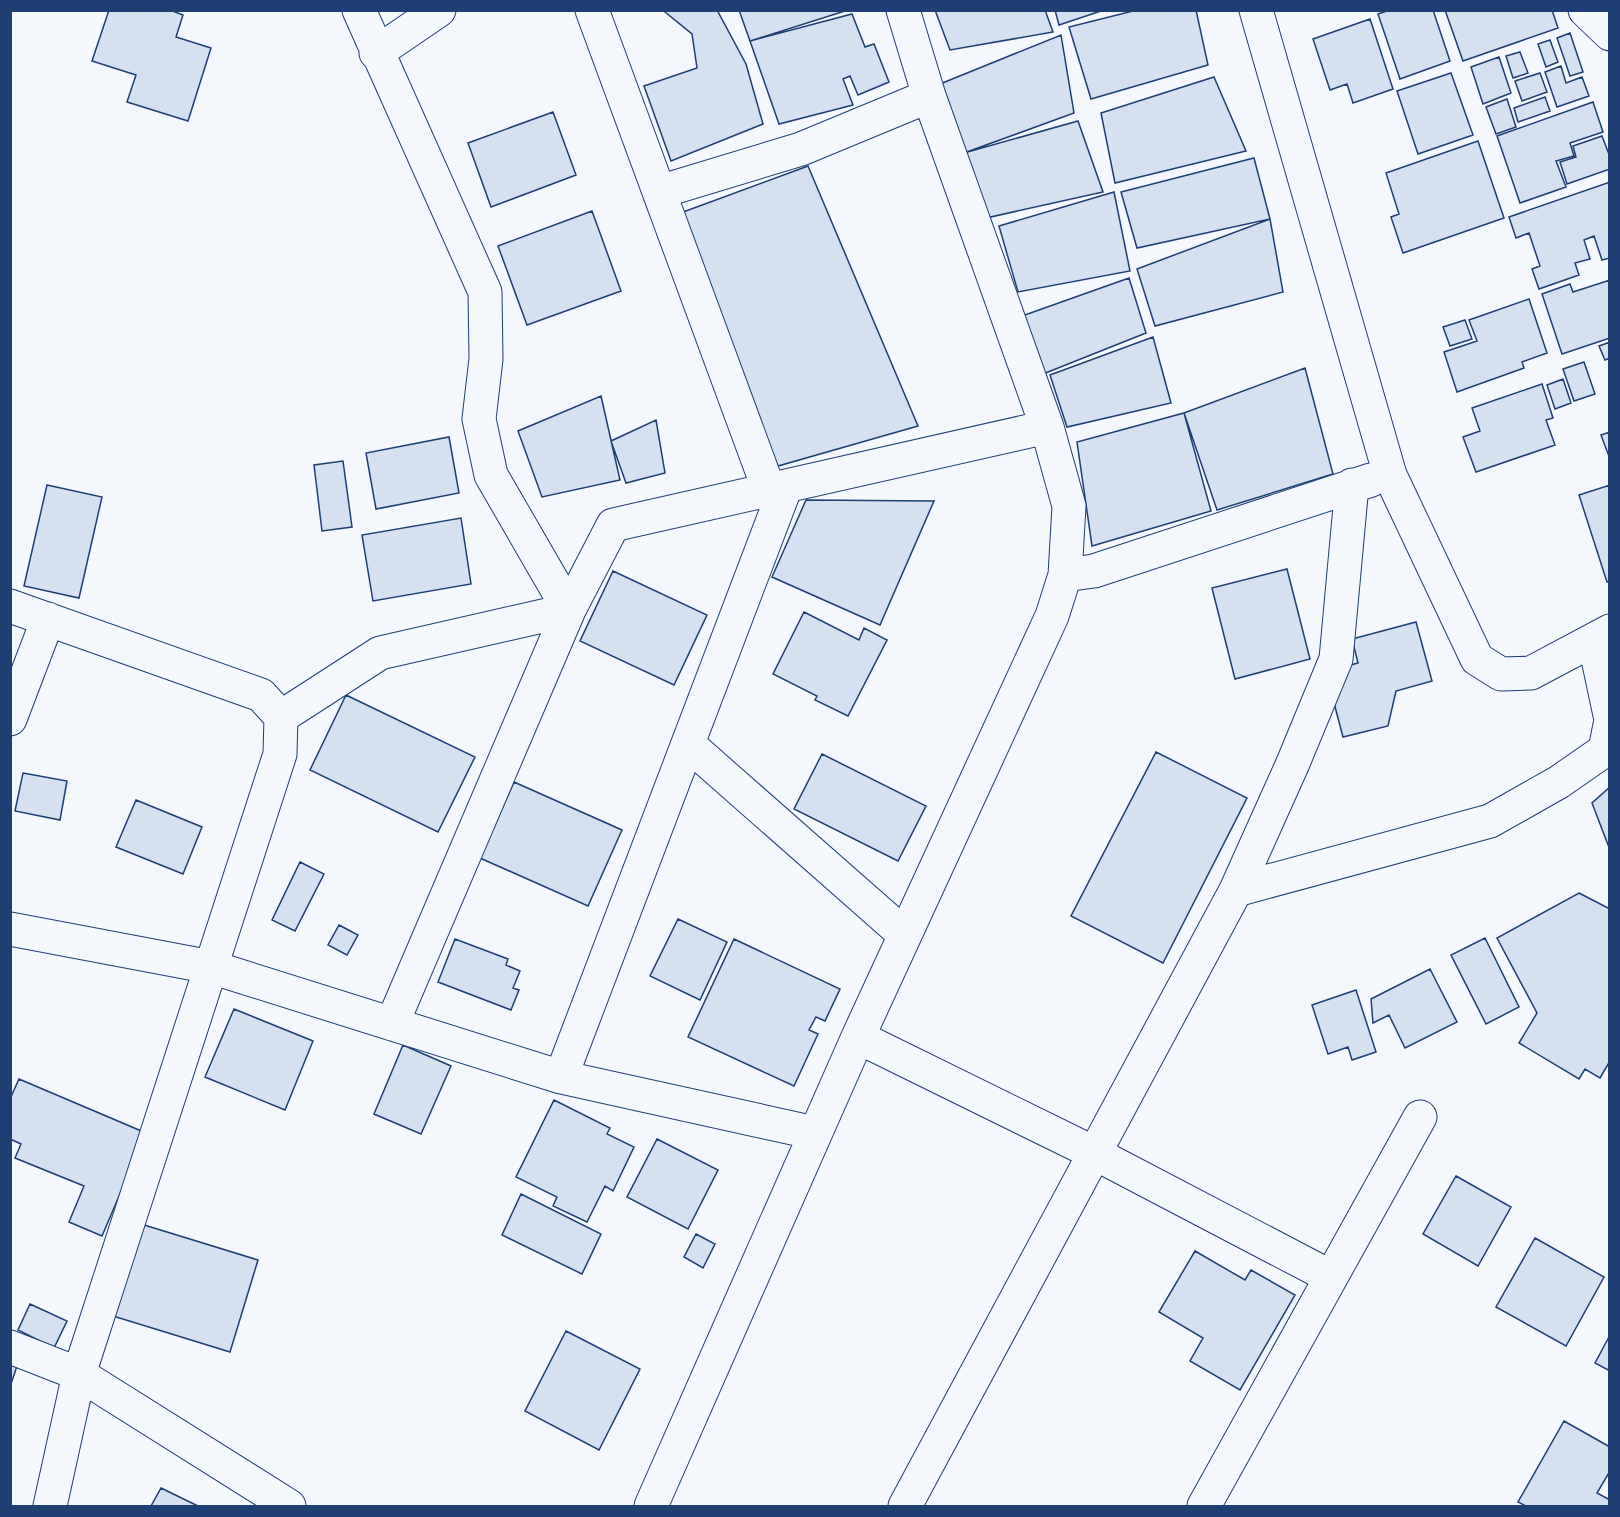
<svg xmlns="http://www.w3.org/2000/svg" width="1620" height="1517" viewBox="0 0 1620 1517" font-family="'Archivo Narrow',sans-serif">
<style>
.building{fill:#d5e0f0;stroke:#1d3f73;stroke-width:1.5}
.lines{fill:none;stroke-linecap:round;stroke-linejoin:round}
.minor-casing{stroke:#1d3f73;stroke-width:35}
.minor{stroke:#f4f7fb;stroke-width:33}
</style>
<rect width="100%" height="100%" fill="#f4f7fb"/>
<path class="building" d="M109,10H170L183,15L176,37L211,48L188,121L127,102L136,75L92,61Z
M670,10H717L746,64L763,124L671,161L644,86L697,68L692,34L665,12Z
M739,10H848L750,41Z
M935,10H1045L1053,32L950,50Z
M1055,10H1104L1059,25Z
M1137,10H1196L1208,65L1091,99L1069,27Z
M1390,10H1433L1450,61L1400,79L1378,14Z
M1445,10H1552L1558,28L1463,61Z
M852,14L865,47L874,44L889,82L858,95L850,76L843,79L853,105L779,124L750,41Z
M1370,19L1393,89L1353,103L1347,84L1330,90L1313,39Z
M1570,33L1583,72L1570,76L1557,38Z
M1061,35L1074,113L964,153L940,84Z
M1550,40L1558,62L1546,67L1538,44Z
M1520,52L1528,73L1513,78L1506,56Z
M1499,57L1511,93L1483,104L1471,67Z
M1561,66L1566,83L1582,77L1589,96L1557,107L1545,72Z
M1451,73L1473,135L1418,154L1397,91Z
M1540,73L1547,92L1522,101L1515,81Z
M1214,77L1246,151L1115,183L1101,113Z
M1545,97L1550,111L1518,122L1514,108Z
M1507,99L1516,127L1496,134L1486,107Z
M1593,102L1603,132L1570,143L1574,156L1556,161L1566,187L1520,203L1497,136Z
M553,112L576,175L491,207L468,143Z
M1078,121L1103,192L986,218L964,153Z
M1602,136L1610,157V169L1567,184L1560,162L1576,157L1573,146Z
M1478,141L1504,218L1403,253L1391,217L1399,214L1386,173Z
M1254,158L1270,219L1137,248L1121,192Z
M808,166L918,426L778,466L675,215Z
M1610,182V258L1602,260L1594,236L1584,240L1590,259L1575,263L1579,275L1539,289L1532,269L1540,266L1529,233L1516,238L1509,217Z
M1114,192L1130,271L1018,292L999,226Z
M592,211L621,291L527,325L498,246Z
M1270,219L1283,292L1155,326L1137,269Z
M1129,278L1146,333L1043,374L1022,316Z
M1610,280V338L1562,354L1542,294L1570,284L1573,292Z
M1529,299L1547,353L1522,362L1524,368L1457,392L1444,352L1477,341L1469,320Z
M1465,320L1472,339L1450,346L1443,327Z
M1153,337L1171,403L1067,427L1050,375Z
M1610,342V358L1605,360L1599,346Z
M1584,362L1595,394L1574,401L1563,369Z
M1305,368L1333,474L1217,510L1184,413Z
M1563,379L1571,403L1555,409L1547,385Z
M1542,384L1553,418L1546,420L1555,445L1476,472L1463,437L1480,431L1472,408Z
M601,396L620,480L542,497L518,431Z
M1184,413L1211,511L1092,546L1077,442Z
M656,420L665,473L626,483L611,441Z
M1610,432V459L1601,435Z
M449,437L459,493L376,509L366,453Z
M343,461L352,527L322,531L314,465Z
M47,485L102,497L79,598L24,586Z
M1610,485V581L1607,582L1579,495Z
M806,500L934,501L880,625L772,577Z
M461,518L471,584L373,601L362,535Z
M1287,569L1310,659L1235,679L1212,588Z
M613,571L707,615L674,685L580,641Z
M804,612L859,640L864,628L887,640L848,716L815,700L817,696L773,674Z
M1416,622L1432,681L1396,691L1388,726L1343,737L1329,684L1336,669L1358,663L1352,639Z
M346,695L475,757L438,832L310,770Z
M1156,752L1247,798L1163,963L1071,916Z
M822,754L926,806L898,861L794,809Z
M23,773L67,781L60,820L15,811Z
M514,782L622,830L588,906L480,858Z
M1610,787V850L1592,803Z
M136,800L202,827L183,874L116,847Z
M300,862L324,874L295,931L272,920Z
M1579,893L1610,909V1061L1600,1078L1585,1069L1579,1079L1519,1043L1537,1013L1497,938Z
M678,919L727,942L700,1000L650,976Z
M339,925L358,935L347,955L328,945Z
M1485,938L1519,1007L1486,1024L1451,955Z
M455,939L508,959L506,965L520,971L513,988L519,990L511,1010L438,982Z
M734,939L840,989L825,1021L816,1017L809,1030L818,1034L794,1086L688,1037Z
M1430,969L1457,1022L1405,1048L1389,1015L1373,1023L1371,999Z
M1356,990L1376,1052L1352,1060L1348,1047L1328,1054L1312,1005Z
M234,1009L313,1041L285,1110L205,1077Z
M403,1045L451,1066L421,1134L374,1114Z
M19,1079L146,1133L102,1236L69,1222L84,1186L15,1158L21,1144L10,1139V1099Z
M554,1100L610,1128L607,1134L634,1147L613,1191L605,1186L587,1222L553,1206L557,1197L516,1177Z
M657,1139L718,1170L688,1229L627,1197Z
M1456,1176L1511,1207L1478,1266L1423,1234Z
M521,1194L601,1234L582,1274L502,1235Z
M141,1224L258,1260L230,1352L113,1316Z
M696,1234L715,1244L703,1268L684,1257Z
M1535,1238L1604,1277L1566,1346L1496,1307Z
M1195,1251L1245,1280L1251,1270L1295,1295L1240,1390L1190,1361L1203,1338L1159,1312Z
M30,1304L67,1321L54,1348L18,1330Z
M566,1331L640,1369L599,1450L525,1411Z
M1610,1335V1371L1595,1363Z
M10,1360L18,1363L10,1387Z
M1564,1421L1610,1447V1471L1597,1493L1610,1500V1506H1526L1518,1502Z
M161,1488L198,1506H151Z"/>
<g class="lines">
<defs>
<path id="minor" d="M592,10L769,490
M1256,10L1390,475L1477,659L1501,674L1531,673L1610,631
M1585,10L1610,34
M376,53L439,10
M659,192L801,149L929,96
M1065,575L1094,571L1371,480
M10,606L261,695L281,717L280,754L79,1374L50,1506
M1594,640L1610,715
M281,717L380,653L569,610L491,475L479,419L486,359L485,292L359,10
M10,719L48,619
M688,744L905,935
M1236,890L1490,821L1559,782L1605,750L1610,725
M10,929L211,967L561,1077L815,1133
M392,1024L569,610L613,525L1047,427
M858,1037L1094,1153L1331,1277
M561,1077L786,486
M10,1347L79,1374L289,1506
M651,1506L858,1037L1052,616L1065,575L1069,506L1047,427L929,96L903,10
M905,1506L1236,890L1293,763L1336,659L1352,485
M1204,1506L1420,1117"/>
</defs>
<use href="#minor" class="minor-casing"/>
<use href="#minor" class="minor"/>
</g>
<rect width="1620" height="1517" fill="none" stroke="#1d3f73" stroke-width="24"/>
</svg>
